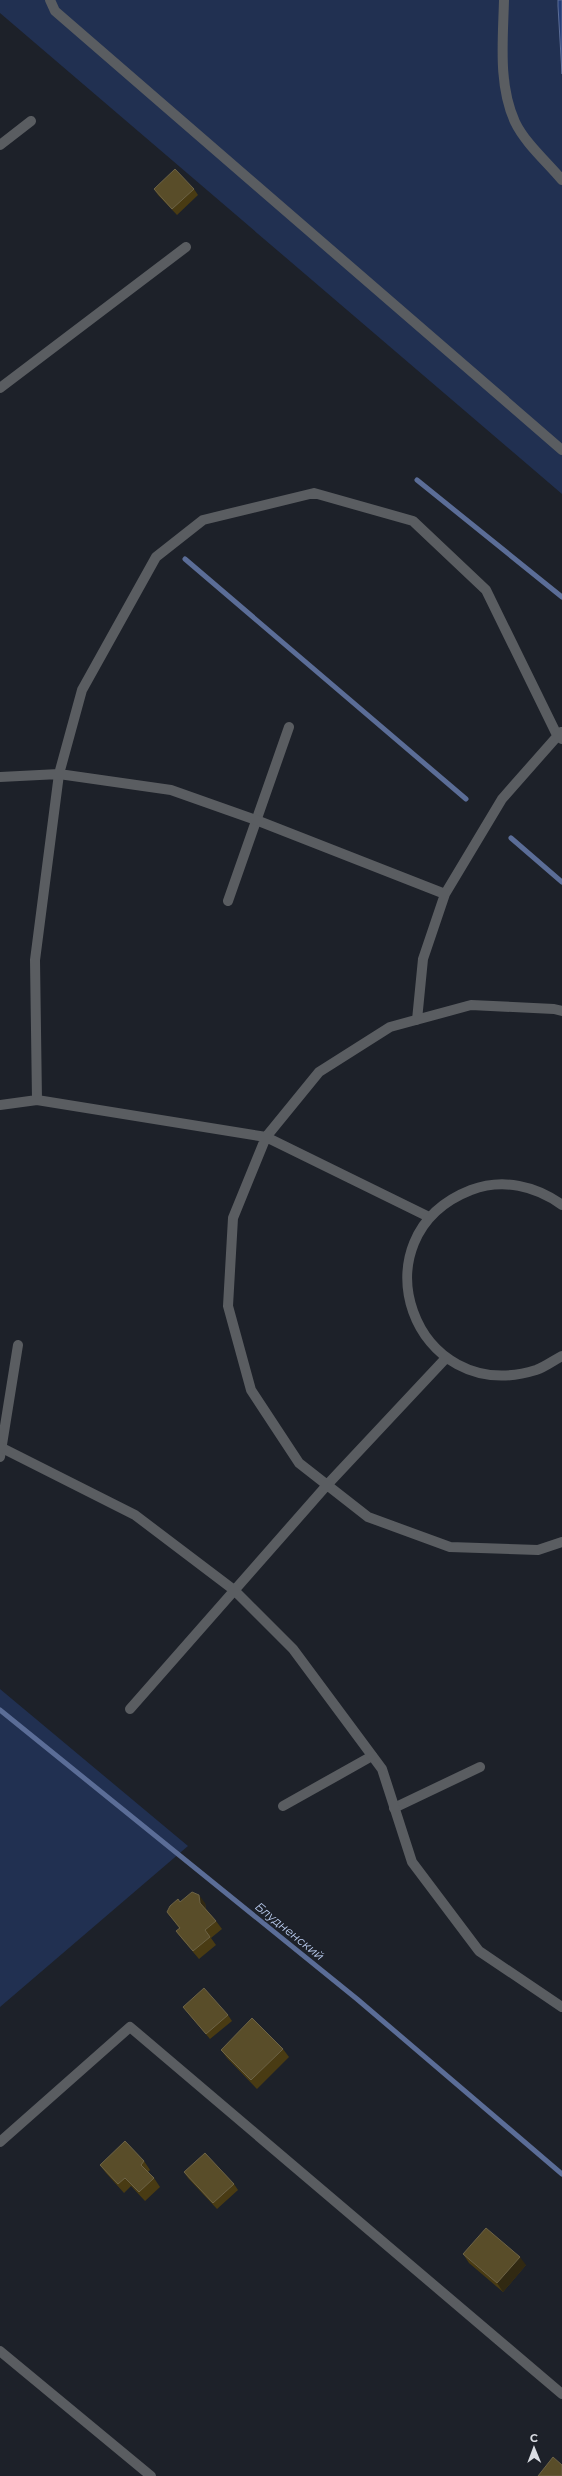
<svg xmlns="http://www.w3.org/2000/svg" width="562" height="2476" viewBox="0 0 562 2476" font-family="Montserrat,sans-serif">
<style>
.green{fill:#213051}
.water{fill:#243d76;stroke:#5b6d97}
.lines{fill:none;stroke-linecap:round;stroke-linejoin:round}
.stream{stroke:#5b6d97;stroke-width:5}
.service{stroke:#5a5d61;stroke-width:10}
.minor{stroke:#5a5d61;stroke-width:10}
.wall{fill:#493b13}
.shaded-wall{fill:#312912}
.building{fill:#594d29;stroke:#6d6346}
.labels{text-anchor:middle;dominant-baseline:central;stroke-width:3;stroke-linejoin:round;paint-order:stroke}
.water-label{font-size:12px;font-style:italic;fill:#baccef;stroke:#1d2129}
</style>
<rect width="100%" height="100%" fill="#1d2129"/>
<path class="green" d="M0,0H562V494L0,13Z
M0,1689L188,1846L0,2007Z"/>
<path class="water" d="M558,0H562V74L558,6Z"/>
<g class="lines">
<path class="stream" d="M417,480L562,597
M185,559L466,799
M511,838L562,882
M0,1710L357,1999L562,2174"/>
<path class="service" d="M50,0L55,11L562,450
M504,0C503,40 498,85 515,122C525,143 547,162 562,180
M0,145L31,121
M0,388L186,247
M228,901L289,727
M0,1457L18,1345
M283,1806L372,1756
M394,1808L480,1767"/>
<path class="minor" d="M0,777L59,774L171,790L256,820L445,894
M562,1011L554,1009L471,1005L390,1027L319,1072L266,1137L233,1218L228,1306L251,1390L299,1463L368,1517L450,1547L538,1550L562,1542
M417,1020L423,959L445,894L502,799L561,732
M37,1100L35,960L59,774L82,690L156,557L203,520L314,493L413,521L486,590L557,735L562,739
M0,1105L37,1100L266,1137L429,1217
M562,1205C536,1186 503,1178 471,1190C353,1236 413,1408 536,1370C545,1367 554,1360 562,1356
M0,1447L135,1515L234,1590L293,1649L382,1769L412,1862L479,1951L562,2007
M130,1709L327,1485L446,1358
M0,2142L130,2027L562,2394
M0,2351L151,2476"/>
</g>
<path class="wall" d="M154,189H194L198,195L177,215L158,195Z
M180,1902L205,1903L206,1909L216,1921L222,1929L211,1938L216,1945L199,1959L182,1939L176,1931L179,1928L167,1912Z
M183,2007L228,2015L232,2021L210,2039L187,2012Z
M283,2049L289,2057L257,2089L227,2058L221,2050Z
M144,2161L150,2170L148,2172L154,2178L160,2187L145,2201L131,2186L124,2193L106,2173L100,2165Z
M184,2172L234,2184L238,2190L217,2209L188,2178Z
M463,2254L526,2265L503,2292L469,2263Z"/>
<path class="shaded-wall" d="M199,1895L205,1903L206,1911L200,1903Z
M520,2257L526,2265L503,2292L497,2283Z"/>
<path class="building" d="M175,169L194,189L172,209L154,189Z
M192,1892L199,1895L200,1903L216,1921L205,1930L210,1937L193,1951L176,1931L180,1928L167,1912L170,1906L178,1899L180,1902Z
M204,1988L228,2015L206,2034L183,2007Z
M252,2018L283,2049L251,2080L221,2050Z
M125,2141L144,2161L141,2165L154,2178L139,2192L125,2178L118,2184L100,2165Z
M205,2153L234,2184L213,2203L184,2172Z
M486,2228L520,2257L497,2283L463,2254Z
M553,2457L562,2465V2476H538Z"/>
<g class="labels">
<g class="water-label">
<text transform="translate(290 1931) rotate(39)">Блудненский</text>
</g>
</g>
<g transform="translate(534 2448) rotate(359)" stroke="#1d2129" stroke-width="3" paint-order="stroke">
<path d="M0-3L7 15L0 10L-7 15Z" fill="#dadde3"/>
<text y="-6" font-size="11" font-weight="bold" text-anchor="middle" fill="#dadde3">С</text>
</g>
</svg>
